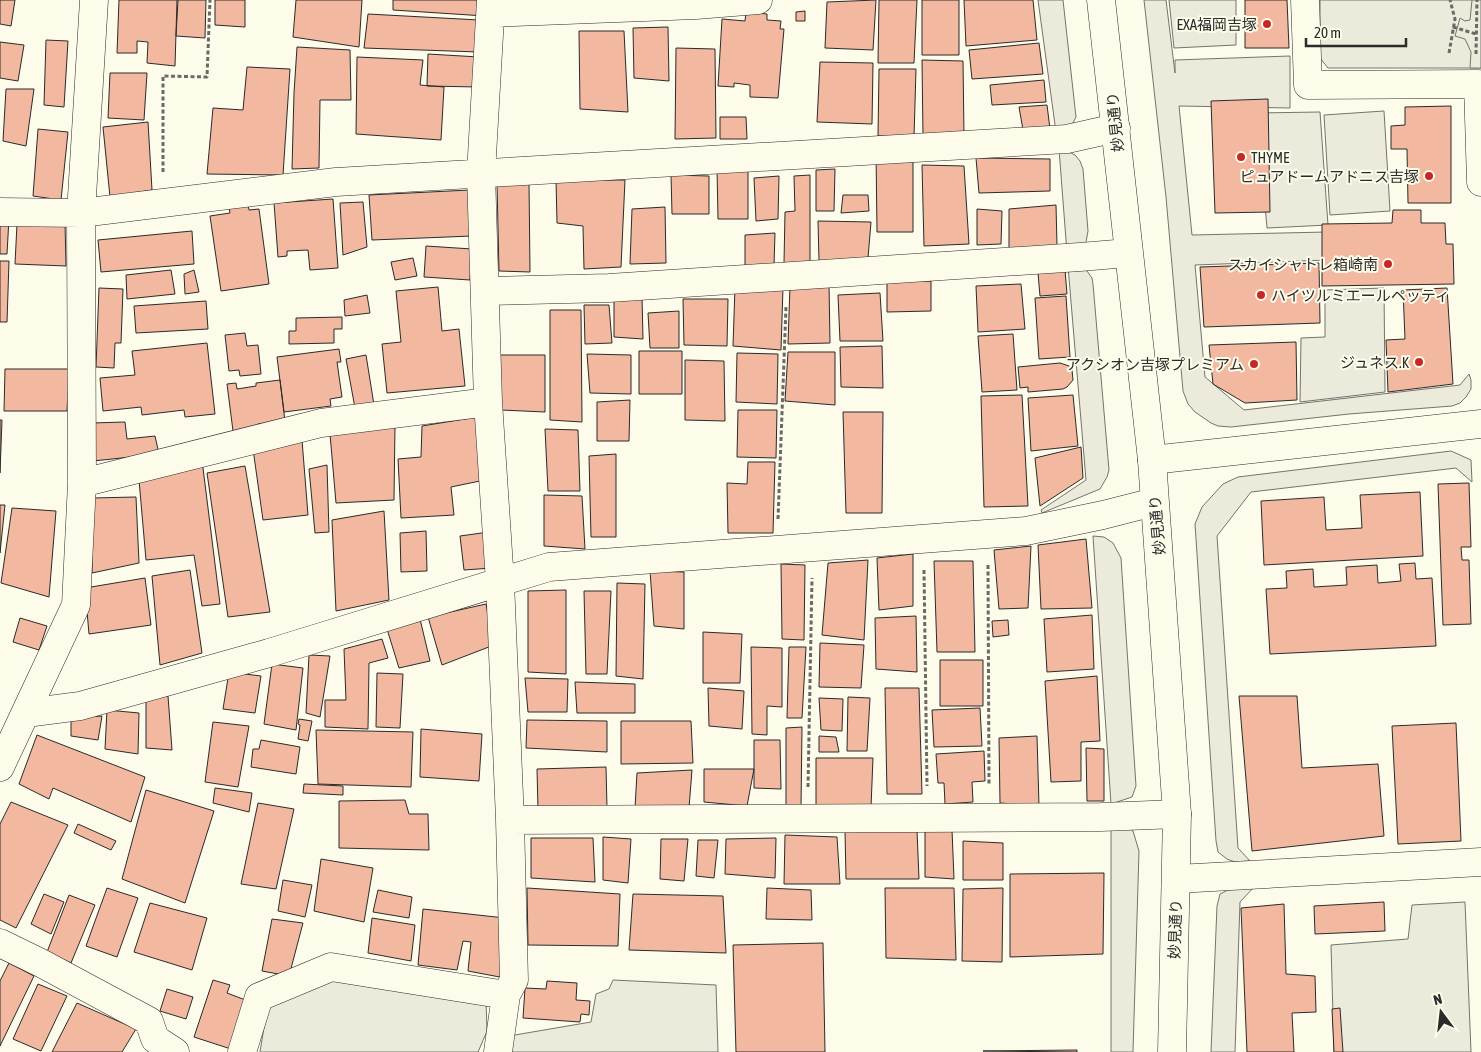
<svg xmlns="http://www.w3.org/2000/svg" width="1481" height="1052" viewBox="0 0 1481 1052" font-family="'Asap Condensed','Noto Sans JP',sans-serif">
<style>
.green{fill:#ecebdb;stroke:#74746e}
.parking{fill:#eceadb;stroke:#74746e}
.building{fill:#f2b8a0;stroke:#2b2b2b}
.lines{fill:none;stroke-linecap:round;stroke-linejoin:round}
.minor-casing{stroke:#2b2b2b;stroke-width:29}
.tertiary-casing{stroke:#2b2b2b;stroke-width:29}
.secondary-casing{stroke:#2b2b2b;stroke-width:29}
.path{stroke:#6a6964;stroke-width:3;stroke-dasharray:4 2.5;stroke-linecap:butt}
.minor{stroke:#fdfbea;stroke-width:28}
.tertiary{stroke:#fdfbea;stroke-width:28}
.secondary{stroke:#fdfbea;stroke-width:28}
.poi-dot{fill:#c62828;stroke:#fdfbea;stroke-width:2}
.labels{text-anchor:middle;dominant-baseline:central;stroke-width:4;stroke-linejoin:round;paint-order:stroke}
.poi-label{font-size:15px;fill:#2b2b2b;stroke:#fdfbea;text-anchor:end}
.street-label{font-size:15px;fill:#2b2b2b;stroke:#fdfbea}
</style>
<rect width="100%" height="100%" fill="#fdfbea"/>
<path class="green" d="M1320,0H1481V68H1328L1320,58Z
M331,975L486,1000L487,1031L478,1052H260L268,1003Z
M613,980L716,985L718,1052H506L509,1036L591,1022L596,994L609,989Z"/>
<path class="parking" d="M1038,0H1063L1076,117L1073,123L1069,126L1056,132Z
M1144,0H1166L1175,73V60L1290,56V108L1179,106L1192,235L1327,232L1328,260L1195,265L1205,377L1244,410L1460,385L1469,374L1471,380V389L1466,397L1460,403L1452,406L1349,414L1231,427L1218,426L1211,423L1195,412L1188,404L1183,391L1166,197Z
M1169,0H1236V45L1174,48Z
M1472,0H1481V68H1470L1471,52L1465,39L1455,36L1460,18L1465,21L1470,20Z
M1384,111L1390,211L1330,215L1324,115Z
M1320,112L1328,225L1267,228L1257,113Z
M1059,149L1069,152L1075,155L1080,161L1083,169L1088,231L1086,242L1083,245L1067,253Z
M1073,265L1087,271L1092,278L1093,284L1109,470L1107,477L1100,489L1042,513L1041,510L1086,480L1068,266Z
M1384,288L1385,392L1300,402L1301,338L1325,337V290Z
M1451,451L1471,460L1472,482L1456,468L1251,492L1217,536L1238,848L1250,861L1235,862L1227,859L1218,852L1216,841L1195,524L1202,507L1223,484L1238,477Z
M1093,536L1104,537L1113,543L1121,558L1136,786L1132,797L1111,804Z
M1111,823L1122,824L1133,831L1139,851L1133,1052H1111Z
M1255,886L1240,902L1235,1052H1211L1217,906L1220,894L1228,890Z
M1465,902L1471,1052H1334L1331,945L1408,939L1412,905Z"/>
<path class="building" d="M0,0H15L11,26L0,24Z
M119,0H177L175,66L147,63L148,42L137,41V53H117Z
M178,0H206L205,38L176,36Z
M215,0H245V27L215,25Z
M296,0H362L359,47L293,37Z
M393,0H484L485,16L393,10Z
M876,0L873,50L825,48L827,2Z
M879,0H917L914,63H878Z
M922,0H959V55H922Z
M964,0H1033L1037,40L966,46Z
M1245,0H1287L1289,48H1245Z
M805,11V21H796V12Z
M746,12L767,14V20L781,21L780,29H784L778,98L750,97V85L734,83V87L718,86L722,19L745,21Z
M368,14L479,20V52L364,48Z
M668,27L669,81L634,78L633,28Z
M579,31H624L628,112L580,109Z
M46,40L68,41L64,107L44,105Z
M0,42L24,45L18,81L0,78Z
M1039,43L1043,74L972,79L969,50Z
M297,47L350,50L351,100H320L319,168L292,169L294,93Z
M676,48L715,49L716,138L675,139Z
M428,54L479,57L478,87L427,86Z
M357,57L423,60L420,85L444,87L441,140L356,134Z
M922,60L963,61L964,136L923,137Z
M820,62L873,63L872,124L817,122Z
M247,67L290,69L283,175L207,174L213,108L243,110Z
M879,69H916L914,137L878,136Z
M110,73H147L144,120L108,118Z
M1044,80L1046,102L992,105L990,85Z
M6,89H34L26,146L3,141Z
M1268,99L1270,212L1215,213L1211,101Z
M1047,105L1050,129L1023,130L1019,107Z
M1451,106V203H1408L1407,149H1391V126L1405,125V107Z
M720,117H746L747,139H720Z
M148,122L152,190L110,197L103,127Z
M38,129L68,132L61,200L33,196Z
M876,151H913V232H877Z
M976,158L1050,159V191L979,193Z
M922,165L964,166L969,244L924,246Z
M717,168H748V219H718Z
M835,169L834,211H816V170Z
M671,175L709,176V214H672Z
M810,175V262L784,263L785,212L795,211L794,176Z
M779,176L778,219L756,221L754,178Z
M556,180H625L621,267L584,269L583,226L557,223Z
M529,182L530,272L499,271L497,183Z
M470,190L472,236L372,240L369,195Z
M843,195H868L869,211L841,213Z
M333,199L338,268L310,270L308,250L287,251V256L278,257L274,203Z
M363,202L367,247L343,255L340,203Z
M248,204L249,210L259,209L269,284L221,291L210,216L230,213L229,207Z
M1056,205L1057,246L1009,250V209Z
M665,207L666,263L630,264L632,209Z
M977,209L1002,211L1001,244L977,245Z
M1393,210H1421V223H1445L1446,244H1453L1454,284L1322,286V224L1392,223Z
M0,218H9L7,254H0Z
M818,221L871,222L868,258L819,261Z
M65,222L66,266L15,264L17,224Z
M192,231L194,264L101,272L98,240Z
M775,233L774,265L745,268V235Z
M426,246L472,249L470,280L424,277Z
M413,258L417,276L395,280L391,262Z
M0,261H9L7,322H0Z
M1319,263L1320,323L1204,327L1200,267Z
M171,270L175,294L127,299L126,275Z
M194,270L199,292L185,294L184,274Z
M1065,270L1067,294L1040,296L1038,273Z
M931,281V311L887,312V282Z
M829,284L830,343L788,344L790,286Z
M1021,284L1025,329L978,332L976,286Z
M438,287L442,331L459,329L465,386L387,393L382,344L401,342L396,291Z
M735,287H783L781,350L733,346Z
M99,288L123,289L121,343H115L114,368L96,367Z
M1447,288L1453,384L1388,392L1386,340L1405,339L1403,290Z
M880,293L883,341H840L838,295Z
M367,295L370,313L345,316L344,300Z
M1066,296L1070,357L1039,359L1035,298Z
M642,297L643,339L614,337V298Z
M683,299H728L727,346L684,345Z
M206,301L208,329L136,333L134,306Z
M584,305H609L612,343L585,344Z
M550,310H581L582,422L550,420Z
M679,311V348H650L648,313Z
M342,317V329H334V343L289,344V331H296V318Z
M245,333L247,346L258,345L261,374L240,376L239,370L229,371L225,335Z
M1013,334L1017,390L982,392L978,336Z
M1296,342L1297,400L1245,403L1213,384L1209,345Z
M207,343L215,414L185,417L184,410L142,415L141,407L103,411L100,378L135,375L132,351Z
M882,346L883,388L841,387L840,347Z
M339,349L341,362H337L342,397L330,399L331,406L284,412L277,357Z
M639,351H682V394H639Z
M788,352H835V405L785,401Z
M737,353L778,354L777,404L736,402Z
M587,354L631,355V394L590,393Z
M366,355L374,405L355,408L346,359Z
M500,355H545V412L501,410Z
M685,360L724,361L725,421L685,420Z
M1060,363L1069,366L1072,370L1073,380L1067,387L1063,389L1028,392V387L1020,388L1018,367Z
M5,369H69L67,411H4Z
M280,380L285,421L258,424L259,428L233,431L227,384L236,383L237,389L256,386V383Z
M1022,395L1028,506L984,507L981,396Z
M1073,395L1078,446L1031,451L1028,398Z
M630,400L629,441H597V402Z
M738,410H777L776,458L737,457Z
M843,412H883L882,513H846Z
M477,417L480,481L451,487L454,515L401,518L398,459L421,457L422,426Z
M0,420H2L0,473Z
M125,422L127,439L155,436L159,454L93,461L92,423Z
M395,425L394,500L336,503L330,434Z
M545,429L578,430L580,491H548Z
M302,440L308,515L263,520L253,449Z
M1081,447L1083,478L1040,506L1035,458Z
M616,454V537H591L589,456Z
M202,460L220,604L202,606L194,555L146,560L139,480Z
M748,462H775L773,533H728L727,483L747,484Z
M327,465L329,532L315,533L309,469Z
M245,466L270,612L228,617L207,473Z
M1469,483L1471,547H1461L1462,560H1469L1471,624L1443,625L1438,484Z
M1420,492L1423,556L1264,565L1261,501L1324,497L1326,530L1362,528L1360,495Z
M544,495L582,496L585,549L544,546Z
M136,497L139,563L92,573V498Z
M0,505H5L0,553Z
M12,508L56,511L49,597L1,583Z
M384,511L389,600L336,611L332,520Z
M426,531L427,571L401,572L400,533Z
M489,532L492,568L464,570L460,536Z
M1086,539L1092,608L1041,609L1038,545Z
M1031,546L1028,608L999,609L994,550Z
M913,554V606L879,610L877,558Z
M868,560L864,640L822,635L828,563Z
M934,561H973L975,652H937Z
M1415,563L1416,579L1432,578L1436,646L1270,654L1266,589L1287,588L1286,571L1313,569L1314,587L1347,585L1346,567L1377,565L1378,583L1401,581L1399,564Z
M781,564L805,565L804,640L782,639Z
M190,570L202,653L160,665L152,576Z
M650,571L684,572V629L654,626Z
M145,578L151,625L89,634L85,588Z
M617,583L645,584L643,679L616,676Z
M566,590V674L528,672V591Z
M584,591H611L607,674H586Z
M486,604L494,645L442,665L428,617Z
M1092,615L1094,669L1047,672L1044,619Z
M916,616L917,672L876,669L875,618Z
M20,618L47,626L39,650L13,642Z
M420,619L430,661L399,668L387,629Z
M1008,620L1009,635L993,637L992,621Z
M703,632L742,634L740,683H703Z
M382,639L388,658L369,663L368,729L325,727V700H346L344,649Z
M820,643L864,645L861,688L819,687Z
M751,647L782,648V707L767,706V735L752,734Z
M789,647H806L802,718H787Z
M309,655L330,656L320,717L306,713Z
M940,660H983V706H940Z
M272,664L303,668L296,730L264,724Z
M229,672L261,676L255,713L223,709Z
M377,673L403,674L400,728L376,727Z
M1097,676L1100,741L1081,742V781L1051,782L1045,681Z
M525,678L568,679L567,712H528Z
M575,682L635,684V713H577Z
M708,688L744,691L742,729L709,726Z
M885,688H919L922,794H887Z
M146,695L168,696L172,750L146,748Z
M1239,696H1297L1302,768L1378,764L1384,836L1252,851Z
M848,697L870,698L867,751H847Z
M819,698L843,699L842,731L821,730Z
M980,708L982,746L934,747L932,710Z
M107,710L139,713L138,754L105,749Z
M102,716L98,740L71,736V718Z
M299,719L312,721L308,741L298,739L300,725L298,724Z
M527,720L607,721V752L526,748Z
M621,721H691L693,763L621,764Z
M213,722L249,726L238,787L205,782Z
M1456,723L1461,841L1398,844L1392,726Z
M802,727L801,809L786,806V728Z
M421,729L482,734L479,781L420,777Z
M316,730L413,732L411,787L318,784Z
M37,735L145,777L131,822L53,788L49,799L19,784Z
M819,736L836,737L839,752H819Z
M1037,736L1039,806L1000,803L999,738Z
M261,740L300,747L296,774L251,767L253,749H259Z
M754,740H780L781,789L754,788Z
M1086,748L1104,749V801H1087Z
M984,751L985,781L972,782L973,802L945,804L944,783H938L936,754Z
M816,758H873L871,807L816,806Z
M606,767L607,808L538,809L537,769Z
M704,769H754L747,806L704,802Z
M692,770L689,808H635L637,773Z
M304,784L343,786V795L303,793Z
M215,788L252,793L249,812L213,803Z
M146,790L214,811L185,903L122,879Z
M405,800L409,814H428L429,850L339,848V801Z
M11,802L68,825L16,928L0,920V824Z
M258,803L294,809L276,889L241,884Z
M78,824L116,841L111,850L74,833Z
M917,830L919,879H846L845,831Z
M925,830H952L954,879L925,877Z
M785,835L837,837L840,884H784Z
M603,837L631,839L628,883L603,880Z
M531,838H593L595,882L531,878Z
M776,838L775,878L725,874L726,839Z
M661,839H688L684,881L660,879Z
M698,840H718L714,878L696,876Z
M963,841L1003,843V880H963Z
M321,859L373,868L364,922L314,911Z
M1104,873L1103,954L1010,957V874Z
M283,880L312,885L305,917L278,911Z
M107,888L138,898L117,957L86,946Z
M527,888L620,894L618,946L528,945Z
M767,888L811,890L812,920L766,919Z
M885,888H954L956,960L886,958Z
M1003,888L1002,962L962,961L963,889Z
M378,890L412,897L409,918L373,912Z
M44,894L64,902L51,934L31,924Z
M633,894L723,896L726,953L629,950Z
M69,895L95,905L71,963L47,952Z
M1384,902L1385,931L1315,934L1314,906Z
M150,903L207,918L192,970L134,952Z
M1284,904L1286,974L1315,976L1316,1012L1292,1013L1294,1052H1247L1241,908Z
M423,909L505,918V978L468,971L471,942L463,941L457,970L418,965Z
M372,918L415,925L411,961L368,953Z
M272,919L303,923L289,976L262,971Z
M823,943L825,1052H736L733,945Z
M9,963L34,976L0,1046V981Z
M213,980L230,985L227,993L248,1001L234,1050L194,1037Z
M547,981L577,983L576,1000L590,1001L589,1015L581,1014L580,1022L523,1018L525,988L546,989Z
M38,984L67,996L41,1051L13,1039Z
M167,989L193,997L186,1019L160,1011Z
M77,1003L136,1029L122,1052H52Z
M1340,1008L1343,1052H1334L1332,1009Z
M1077,1050V1052L983,1051Z"/>
<g class="lines">
<defs>
<path id="minor" d="M491,0L481,173L488,402L500,582L510,820L514,980L506,995L498,1052
M1305,0L1308,85L1478,84L1481,182
M491,13L696,5L758,0
M0,212L81,213L336,182L1067,139L1116,128
M485,291L609,288L1080,257L1128,253
M82,483L321,423L488,402
M26,713L80,706L269,653L549,567L1026,531L1103,515L1154,502
M0,767L76,605L82,483L81,213L94,0
M510,820L1101,817L1177,814
M1177,879L1481,862
M0,943L41,963L149,1021L155,1039L175,1052
M242,1052L259,997L331,967L506,995"/>
<path id="tertiary" d="M1152,460L1481,424"/>
<path id="secondary" d="M1101,0L1152,460L1177,814L1172,1052"/>
</defs>
<use href="#minor" class="minor-casing"/>
<use href="#tertiary" class="tertiary-casing"/>
<use href="#secondary" class="secondary-casing"/>
<path class="path" d="M1453,27L1476,34
M1449,53L1455,19L1450,0
M1476,54L1477,0
M163,172V76L207,77L210,0
M778,519L786,307
M988,565L989,786
M924,570L927,786
M808,787L812,578"/>
<use href="#minor" class="minor"/>
<use href="#tertiary" class="tertiary"/>
<use href="#secondary" class="secondary"/>
</g>
<g class="poi-dot">
<circle cx="1267" cy="24" r="5"/>
<circle cx="1241" cy="157" r="5"/>
<circle cx="1429" cy="176" r="5"/>
<circle cx="1388" cy="264" r="5"/>
<circle cx="1261" cy="295" r="5"/>
<circle cx="1419" cy="362" r="5"/>
<circle cx="1254" cy="364" r="5"/>
</g>
<g class="labels">
<g class="poi-label">
<text x="1257" y="24">EXA福岡吉塚</text>
<text x="1251" y="157" text-anchor="start">THYME</text>
<text x="1419" y="176">ピュアドームアドニス吉塚</text>
<text x="1378" y="264">スカイシャトレ箱崎南</text>
<text x="1271" y="295" text-anchor="start">ハイツルミエールペッティ</text>
<text x="1409" y="362">ジュネス.K</text>
<text x="1244" y="364">アクシオン吉塚プレミアム</text>
</g>
<g class="street-label">
<text transform="translate(1115 122) rotate(-96)">妙見通り</text>
<text transform="translate(1157 525) rotate(-95)">妙見通り</text>
<text transform="translate(1175 929) rotate(-88)">妙見通り</text>
</g>
</g>
<g transform="translate(1441 1012) rotate(345)" stroke="#fdfbea" stroke-width="4" paint-order="stroke">
<path d="M0-4L9 19L0 12L-9 19Z" fill="#2b2b2b"/>
<text y="-8" font-size="14" font-weight="bold" text-anchor="middle" fill="#2b2b2b">N</text>
</g>
<path d="M1306 38v8h100v-8" fill="none" stroke="#2b2b2b" stroke-width="2.5"/>
<text x="1314" y="38" font-size="15" fill="#2b2b2b" stroke="#fdfbea" stroke-width="4" paint-order="stroke">20 m</text>
</svg>
